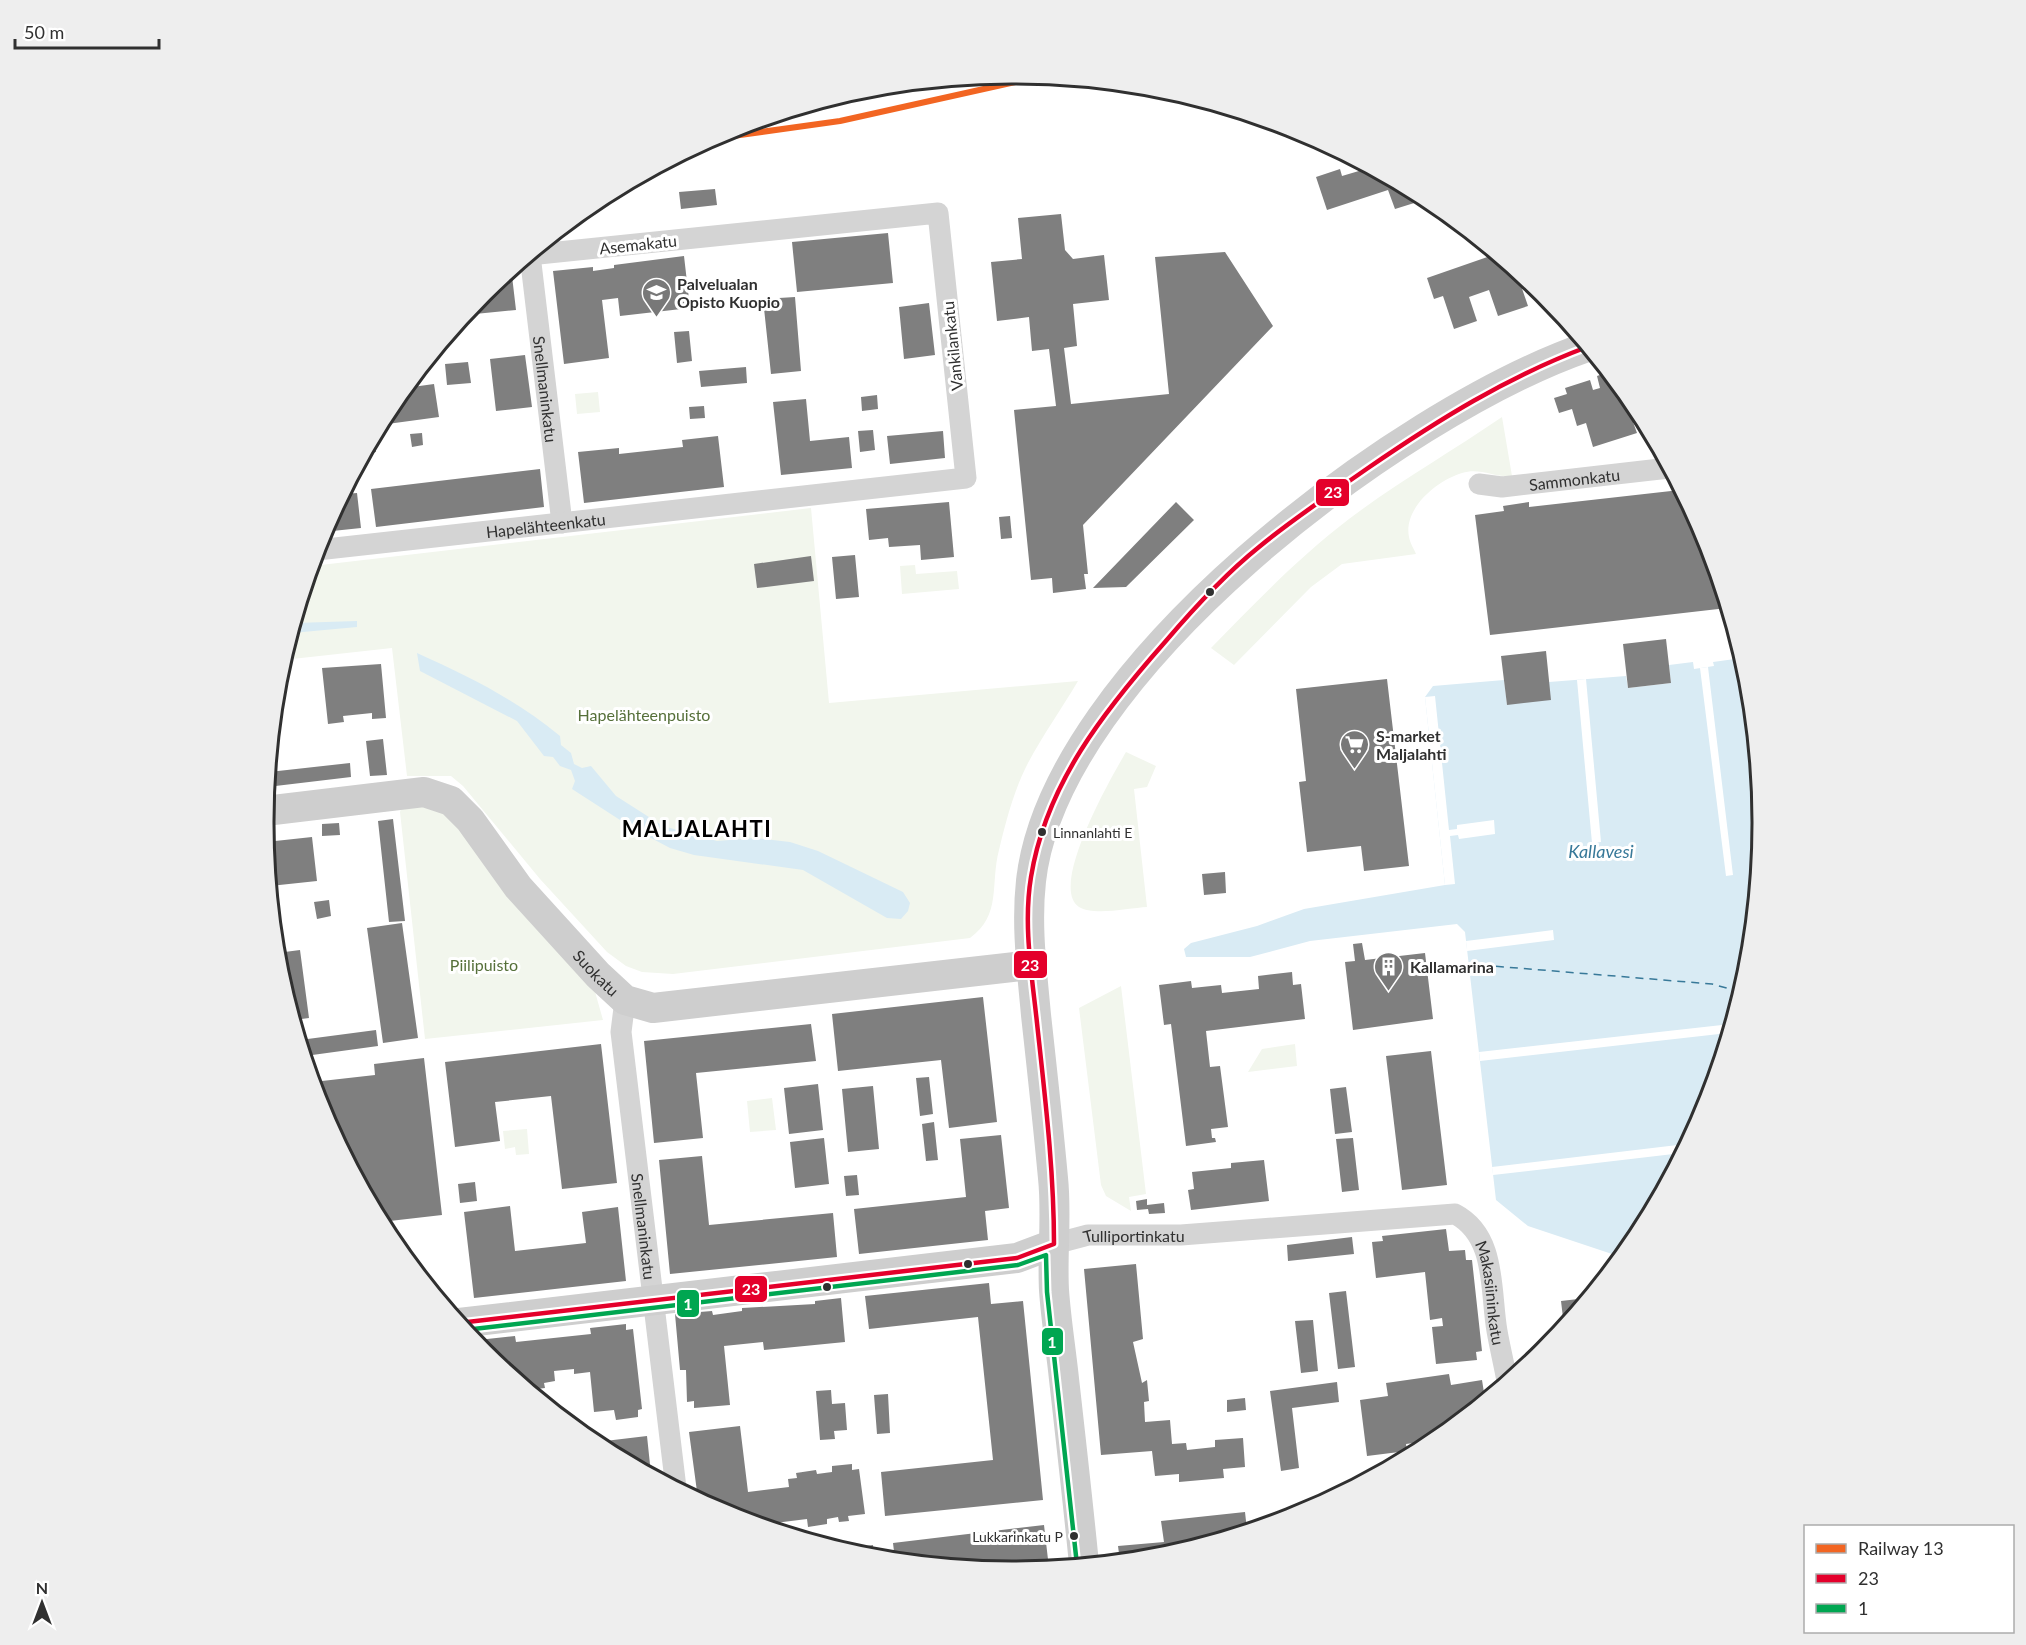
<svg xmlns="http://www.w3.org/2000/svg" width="2026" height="1645" viewBox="0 0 2026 1645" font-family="Lato,sans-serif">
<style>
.green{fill:#f2f6ed}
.water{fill:#d9ebf4}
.pier{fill:#fff}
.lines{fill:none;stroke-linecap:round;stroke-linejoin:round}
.ferry{stroke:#387999;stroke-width:1.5;stroke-dasharray:8 6;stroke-linecap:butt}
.building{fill:#7f7f7f}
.street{stroke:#d4d4d4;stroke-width:21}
.secondary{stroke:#cecece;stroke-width:30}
.bus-1-casing{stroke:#fff;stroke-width:9}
.bus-2-casing{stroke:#fff;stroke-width:9}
.bus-1{stroke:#e4002b;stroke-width:4.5}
.bus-2{stroke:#00a651;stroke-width:4.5}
.rail-1-casing{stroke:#fff;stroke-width:10}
.rail-1{stroke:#f26522;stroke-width:6}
.bus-dot{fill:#303030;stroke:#fff;stroke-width:2}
.labels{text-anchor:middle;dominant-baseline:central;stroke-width:6;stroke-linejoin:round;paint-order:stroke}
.bus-label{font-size:14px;fill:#303030;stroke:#fff;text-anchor:start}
.street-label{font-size:16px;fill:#303030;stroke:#fff}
.poi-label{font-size:16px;font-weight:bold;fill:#303030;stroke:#fff;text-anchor:start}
.park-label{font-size:16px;fill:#56703a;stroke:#fff}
.water-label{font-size:18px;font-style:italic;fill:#387999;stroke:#fff}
.district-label{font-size:22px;font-weight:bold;letter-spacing:1.5px;fill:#000;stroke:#fff}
.rim{fill:none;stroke:#303030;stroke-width:3}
.line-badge{stroke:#fff;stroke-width:2}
.badge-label{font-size:16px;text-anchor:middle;font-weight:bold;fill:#fff}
</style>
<rect width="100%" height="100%" fill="#fff"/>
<path class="green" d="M598,392L600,412L577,414L575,394Z
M1502,417L1512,476C1495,478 1480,467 1462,473C1438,480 1403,508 1409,537C1410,543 1414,549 1416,554L1342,564L1311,587L1234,665L1211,648C1255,603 1298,558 1349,519C1398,482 1451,452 1502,417Z
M811,508L829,703L1078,681C1062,708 1043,735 1028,763C1014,790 1006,821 999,850C990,884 1002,915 970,938L673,974L642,972L626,966L607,952L540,879L463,786L451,776H407L392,648L283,660L312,566Z
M915,565L916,574L957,571L959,589L902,594L900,566Z
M1126,752L1156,766L1147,787L1134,789L1147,907C1130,908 1093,916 1079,907C1048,887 1112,776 1126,752Z
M425,802L448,815L592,981L603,1020L425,1039L400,812L402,805Z
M1121,986L1146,1194L1129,1197L1131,1211L1106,1196L1101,1185L1079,1008Z
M1295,1044L1297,1066L1248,1072L1262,1049Z
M772,1098L776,1130L750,1132L747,1101Z
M527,1129L529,1154L516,1155L515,1147L505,1149L503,1131Z"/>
<path class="water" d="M357,621V627L292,633L295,623Z
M417,653C470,677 515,699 560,736L561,745L571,753L574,764L582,768L591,766L616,796L663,826L717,841L755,838L790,842L818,851L903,892L910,903L908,911L901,919L887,918L803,870L694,855L670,848L634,829L572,789L575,781L571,770L560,766L553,757L544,756L517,721L420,671Z
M1742,658L1748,680L1762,823L1748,969L1705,1109L1636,1239L1621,1257L1528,1226L1496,1200L1465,932L1457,924L1310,941L1250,957H1186L1184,949L1191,943L1257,926L1304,909L1445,885L1425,697L1433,686L1504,680L1507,705L1549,682L1626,676L1628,688L1671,683L1669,665L1693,662L1694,669L1714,666L1713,662Z"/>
<path class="pier" d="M1708,667L1733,875L1726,876L1700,668Z
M1586,679L1601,842L1592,843L1577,680Z
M1435,696L1449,830L1457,829V825L1494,820L1495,834L1459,839L1458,835L1450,836L1455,884L1445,885L1425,697Z
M1553,930L1554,940L1467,951L1466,941Z
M1731,1024L1728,1033L1480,1061L1479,1052Z
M1686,1144L1682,1153L1493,1175L1492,1167Z"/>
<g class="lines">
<path class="ferry" d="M1468,964L1712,984L1741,992"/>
</g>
<path class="building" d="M1369,168L1386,177L1427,199L1395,209L1388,190L1327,210L1316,177L1340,169L1342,176Z
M715,189L717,205L681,209L679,192Z
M1061,214L1065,250L1073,259L1104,255L1109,300L1073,304L1077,346L1064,348L1071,404L1169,394L1155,257L1225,252L1273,326L1083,525L1088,574H1084L1086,589L1053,593L1052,578L1031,580L1014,410L1056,406L1049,349L1032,351L1029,317L997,321L991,262L1022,259L1018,218Z
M888,233L893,283L797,292L792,242Z
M1496,254L1516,271L1528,306L1498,316L1489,290L1469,297L1477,321L1454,329L1443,296L1434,299L1427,278Z
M684,256L690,308L620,316L618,298L602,300L609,358L564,364L553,271L593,267V271L614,268V265Z
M512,276L516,310L465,315L484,293L503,277Z
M795,297L801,371L771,374L763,299Z
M929,303L935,355L904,359L899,307Z
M689,331L692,361L677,363L674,332Z
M525,355L532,407L496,411L490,359Z
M468,362L471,383L447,385L445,364Z
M746,367L747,383L701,387L699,371Z
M1608,372L1642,419L1633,422L1637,433L1593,447L1586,423L1577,426L1572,409L1559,413L1554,398L1567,394L1565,388L1590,380L1593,390L1600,388L1597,376Z
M434,384L439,417L380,425L390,406L405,388Z
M877,395L878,409L862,411L861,397Z
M806,399L810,441L849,437L852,468L781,475L773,402Z
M704,406L705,418L690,419L689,407Z
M873,430L875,450L860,452L858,431Z
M943,431L945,458L890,464L887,436Z
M422,433L423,445L412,447L410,434Z
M718,436L724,487L584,503L578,452L619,448V454L683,447L682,440Z
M374,437L376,452L365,454Z
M540,469L544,507L376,527L371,489Z
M1680,490L1705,536L1727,608L1490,635L1475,515L1504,511L1503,506L1529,502V507Z
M357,493L361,528L323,532L343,494Z
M949,502L954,557L921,560L920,545L889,547L888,538L869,540L866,509Z
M1176,502L1194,520L1126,587L1093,588Z
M1010,516L1012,538L1001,539L999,517Z
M855,555L859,597L836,599L832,557Z
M811,556L814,581L757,588L754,564Z
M1666,639L1671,683L1628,688L1623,644Z
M1546,651L1551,700L1507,705L1501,656Z
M381,664L386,718L372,719V713L343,716L344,722L328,724L322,668Z
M1387,679L1409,866L1364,871L1361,846L1307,852L1299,782L1306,781L1296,689Z
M383,739L387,775L370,776L366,741Z
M350,763L351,777L267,787L269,772Z
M393,819L405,921L389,922L378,821Z
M339,823L340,835L322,836V824Z
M312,837L317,881L270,886L266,842Z
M1225,872L1226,893L1204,895L1202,874Z
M329,900L331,916L317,919L314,902Z
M402,923L418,1038L383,1043L367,928Z
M1362,943L1365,960L1425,953L1433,1019L1353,1030L1345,962L1355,961L1353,944Z
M300,950L309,1018L294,1020L278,968L277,953Z
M1292,972L1293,985L1301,984L1305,1019L1206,1031L1210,1067L1220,1066L1228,1127L1211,1129L1212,1138H1215L1216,1142L1186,1146L1171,1024L1164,1025L1159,985L1191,981L1192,988L1221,985L1222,993L1259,989L1258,976Z
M983,997L997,1122L949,1128L941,1060L838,1071L832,1014Z
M811,1024L816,1061L696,1073L703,1138L654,1143L644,1041Z
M376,1030L378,1046L305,1056L300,1040Z
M601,1044L617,1183L562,1189L551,1096L495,1102L500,1141L455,1147L445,1062Z
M1431,1051L1447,1185L1402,1190L1386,1056Z
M424,1058L442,1215L381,1222L321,1109L313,1082L375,1075L374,1064Z
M929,1077L933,1114L920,1116L916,1078Z
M818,1084L823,1130L789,1134L784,1088Z
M873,1086L879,1149L848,1152L842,1089Z
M1346,1087L1352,1132L1335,1134L1330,1089Z
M934,1122L938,1160L926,1161L922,1124Z
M1001,1135L1009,1208L985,1211L988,1240L859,1254L854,1209L966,1197L960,1139Z
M824,1138L829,1184L795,1188L790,1142Z
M1353,1138L1359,1190L1342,1192L1336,1139Z
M702,1156L709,1225L833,1213L837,1257L670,1274L659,1160Z
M1264,1160L1269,1201L1191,1210L1188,1190L1194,1189L1192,1172L1231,1168V1163Z
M857,1175L859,1195L846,1196L844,1176Z
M475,1182L477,1201L460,1203L458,1184Z
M1147,1199V1205L1164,1203L1165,1213L1149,1214L1148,1209L1137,1210L1136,1201Z
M510,1206L515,1251L586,1243L582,1212L618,1207L626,1281L474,1298L464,1212Z
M1446,1229L1449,1251L1465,1250L1466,1260H1472L1482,1351L1476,1352L1477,1360L1436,1364L1432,1327L1443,1326L1442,1318L1430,1320L1425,1272L1376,1278L1372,1242L1383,1241L1382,1236Z
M1352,1237L1354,1254L1288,1261L1287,1245Z
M1136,1264L1143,1339L1133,1342L1142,1383L1147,1380L1149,1401L1144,1402L1145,1422L1170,1420L1172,1444L1186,1443L1187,1450L1215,1447V1440L1243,1438L1245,1467L1223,1469L1224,1478L1179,1482V1474L1155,1476L1152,1451L1101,1455L1084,1269Z
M989,1283L991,1304L1023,1301L1043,1500L885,1516L881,1472L993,1460L978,1317L869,1329L865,1296Z
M1346,1291L1355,1367L1338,1369L1329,1293Z
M841,1298L845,1342L764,1350L763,1342L724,1346L730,1405L694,1408V1401L687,1402L686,1370H680L675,1314L712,1311L713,1315L742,1311V1308L815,1304V1301Z
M1587,1298L1564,1326L1561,1301Z
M1313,1320L1318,1371L1301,1373L1295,1321Z
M626,1324V1330L633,1329L642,1409L638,1410V1417L616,1420L614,1410L594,1412L590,1372L574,1374V1369L554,1371L555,1381L544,1383L545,1388L529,1390L478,1346V1340L515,1336L516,1342L591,1334L590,1328Z
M1449,1374L1451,1385L1482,1380L1485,1399L1444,1433L1428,1436L1429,1441L1406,1444L1407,1451L1367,1456L1360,1400L1388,1396L1386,1383Z
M1337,1382L1339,1402L1292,1408L1299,1468L1281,1471L1270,1391Z
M831,1390L832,1404L845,1403L847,1430L834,1431L835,1439L820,1440L816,1391Z
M888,1394L890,1433L877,1434L874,1395Z
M1245,1398L1246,1410L1227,1412V1400Z
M740,1426L748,1492L789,1487L788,1479L797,1478L796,1473L816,1470L817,1474L832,1472V1466L852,1464V1470L859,1469L865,1514L848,1516L849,1521L839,1522L838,1517L827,1519V1524L808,1527L807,1519L775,1523V1529L726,1514L698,1499L689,1432Z
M647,1436L651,1474L606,1450L605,1441Z
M1245,1512L1247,1530L1159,1557L1120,1561L1118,1546L1164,1542L1161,1521Z
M1044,1525L1049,1568L1013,1571L895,1560L893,1543Z
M873,1545L874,1558L840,1549Z"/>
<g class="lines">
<g class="street">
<path id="s1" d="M530,255L562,523"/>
<path id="s2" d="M1479,484L1502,487L1669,468"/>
<path id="s3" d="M317,550L966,478L938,213L529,255"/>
<path id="s4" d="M625,1000L621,1032L676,1488"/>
<path id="s5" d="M1054,1244L1088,1235H1181L1455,1214C1497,1236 1490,1291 1497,1331C1500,1348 1504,1364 1507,1381"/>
</g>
<g class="secondary">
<path id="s6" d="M265,811L424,792L451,801L470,820L518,887L598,975L625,1000L653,1008L1031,965"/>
<path d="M459,1323L1017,1258L1054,1244"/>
<path d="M1084,1564C1078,1503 1071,1441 1064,1379C1061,1350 1056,1320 1054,1290C1052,1253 1057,1215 1053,1178C1048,1124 1042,1069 1036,1015C1032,970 1026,926 1031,881C1054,671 1399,412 1587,347"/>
</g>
<defs>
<path id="bus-1" d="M459,1323L1017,1258L1054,1244C1054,1170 1045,1097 1037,1023C1032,975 1023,925 1031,877C1046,784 1104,711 1165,642C1194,608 1224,575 1259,547C1294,518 1331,494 1368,468C1438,420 1507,377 1587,347"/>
<path id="bus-2" d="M465,1330L1018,1265L1046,1255L1047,1292L1077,1565"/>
</defs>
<use href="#bus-1" class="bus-1-casing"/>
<use href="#bus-2" class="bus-2-casing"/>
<use href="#bus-1" class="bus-1"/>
<use href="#bus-2" class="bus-2"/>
<defs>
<path id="rail-1" d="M711,139L840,121L1042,76"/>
</defs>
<use href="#rail-1" class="rail-1-casing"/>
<use href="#rail-1" class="rail-1"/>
</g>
<defs>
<symbol id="school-pin" viewBox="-11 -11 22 30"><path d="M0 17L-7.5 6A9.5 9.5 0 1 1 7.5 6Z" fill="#787878" stroke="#fff"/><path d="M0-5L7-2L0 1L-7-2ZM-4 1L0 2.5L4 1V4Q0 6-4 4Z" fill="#fff"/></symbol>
<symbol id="supermarket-pin" viewBox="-11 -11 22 30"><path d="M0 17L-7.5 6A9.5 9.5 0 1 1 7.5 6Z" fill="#787878" stroke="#fff"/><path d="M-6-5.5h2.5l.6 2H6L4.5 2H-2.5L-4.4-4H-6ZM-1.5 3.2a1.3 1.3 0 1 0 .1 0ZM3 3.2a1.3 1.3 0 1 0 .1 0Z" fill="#fff"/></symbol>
<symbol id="building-pin" viewBox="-11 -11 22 30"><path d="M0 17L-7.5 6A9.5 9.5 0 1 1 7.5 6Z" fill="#787878" stroke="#fff"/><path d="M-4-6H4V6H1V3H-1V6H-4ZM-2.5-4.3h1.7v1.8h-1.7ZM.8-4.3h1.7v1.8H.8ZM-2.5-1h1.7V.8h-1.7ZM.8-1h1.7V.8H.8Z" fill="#fff"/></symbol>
</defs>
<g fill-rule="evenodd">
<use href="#school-pin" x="640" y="276" width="33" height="45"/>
<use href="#supermarket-pin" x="1338" y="728" width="33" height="45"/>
<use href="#building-pin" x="1372" y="950" width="33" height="45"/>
</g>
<g class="bus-dot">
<circle cx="1210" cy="592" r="5"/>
<circle cx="1042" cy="832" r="5"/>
<circle cx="968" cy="1264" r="5"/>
<circle cx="827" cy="1287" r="5"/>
<circle cx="1074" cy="1536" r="5"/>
</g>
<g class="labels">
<g class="bus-label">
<text x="1053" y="832">Linnanlahti E</text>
<text x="1063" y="1536" text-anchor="end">Lukkarinkatu P</text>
</g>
<g class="street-label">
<text transform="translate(638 244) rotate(-6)">Asemakatu</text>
<text transform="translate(952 346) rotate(-96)">Vankilankatu</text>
<text stroke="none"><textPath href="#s1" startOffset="135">Snellmaninkatu</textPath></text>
<text stroke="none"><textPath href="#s2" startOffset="96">Sammonkatu</textPath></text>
<text stroke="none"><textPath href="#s3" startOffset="230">Hapelähteenkatu</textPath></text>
<text stroke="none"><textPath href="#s6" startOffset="414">Suokatu</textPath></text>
<text stroke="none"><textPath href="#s4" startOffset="228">Snellmaninkatu</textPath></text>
<text stroke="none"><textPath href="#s5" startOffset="81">Tulliportinkatu</textPath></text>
<text stroke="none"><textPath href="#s5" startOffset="494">Makasiininkatu</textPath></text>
</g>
<g class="poi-label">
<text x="677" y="283">Palvelualan<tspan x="677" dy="18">Opisto Kuopio</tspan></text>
<text x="1376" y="735">S-market<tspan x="1376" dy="18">Maljalahti</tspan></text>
<text x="1410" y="966">Kallamarina</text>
</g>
<g class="park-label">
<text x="644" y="714">Hapelähteenpuisto</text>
<text x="484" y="964">Piilipuisto</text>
</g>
<g class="water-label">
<text x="1601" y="851">Kallavesi</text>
</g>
<g class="district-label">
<text x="697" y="828">MALJALAHTI</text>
</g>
</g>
<path d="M0 0H2026V1645H0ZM1012 84H1014A738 738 0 0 1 1752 822V823A738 738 0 0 1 1014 1561H1012A738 738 0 0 1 274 823V822A738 738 0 0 1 1012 84Z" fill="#eee" fill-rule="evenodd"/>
<path class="rim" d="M1012 84H1014A738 738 0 0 1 1752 822V823A738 738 0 0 1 1014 1561H1012A738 738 0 0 1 274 823V822A738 738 0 0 1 1012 84Z"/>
<g class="line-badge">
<rect x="1315" y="478" width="35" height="29" rx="6" fill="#e4002b"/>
<rect x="1013" y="950" width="35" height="29" rx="6" fill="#e4002b"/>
<rect x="734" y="1275" width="34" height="28" rx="6" fill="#e4002b"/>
<rect x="676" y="1289" width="24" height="29" rx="6" fill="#00a651"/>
<rect x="1041" y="1327" width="23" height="29" rx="6" fill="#00a651"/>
</g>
<g class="badge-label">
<text x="1333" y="498">23</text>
<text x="1030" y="971">23</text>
<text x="751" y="1295">23</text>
<text x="688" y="1310">1</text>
<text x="1052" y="1348">1</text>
</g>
<rect x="1804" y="1525" width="210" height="108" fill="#ffffff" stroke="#acacac" stroke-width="1.5"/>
<rect x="1816" y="1544" width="30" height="9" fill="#f26522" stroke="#acacac" stroke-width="1.5"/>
<text x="1858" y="1555" font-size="18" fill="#303030">Railway 13</text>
<rect x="1816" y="1574" width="30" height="9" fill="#e4002b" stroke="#acacac" stroke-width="1.5"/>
<text x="1858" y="1585" font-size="18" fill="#303030">23</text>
<rect x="1816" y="1604" width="30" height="9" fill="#00a651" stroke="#acacac" stroke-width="1.5"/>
<text x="1858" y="1615" font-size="18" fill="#303030">1</text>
<g transform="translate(42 1603)" stroke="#ffffff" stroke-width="4.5" paint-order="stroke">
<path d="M0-4.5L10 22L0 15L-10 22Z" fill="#303030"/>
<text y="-9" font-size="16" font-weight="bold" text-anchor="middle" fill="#303030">N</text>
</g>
<path d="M15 39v9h144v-9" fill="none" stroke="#303030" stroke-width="3"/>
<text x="24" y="39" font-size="18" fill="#303030" stroke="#ffffff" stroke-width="4.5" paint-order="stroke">50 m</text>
</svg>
